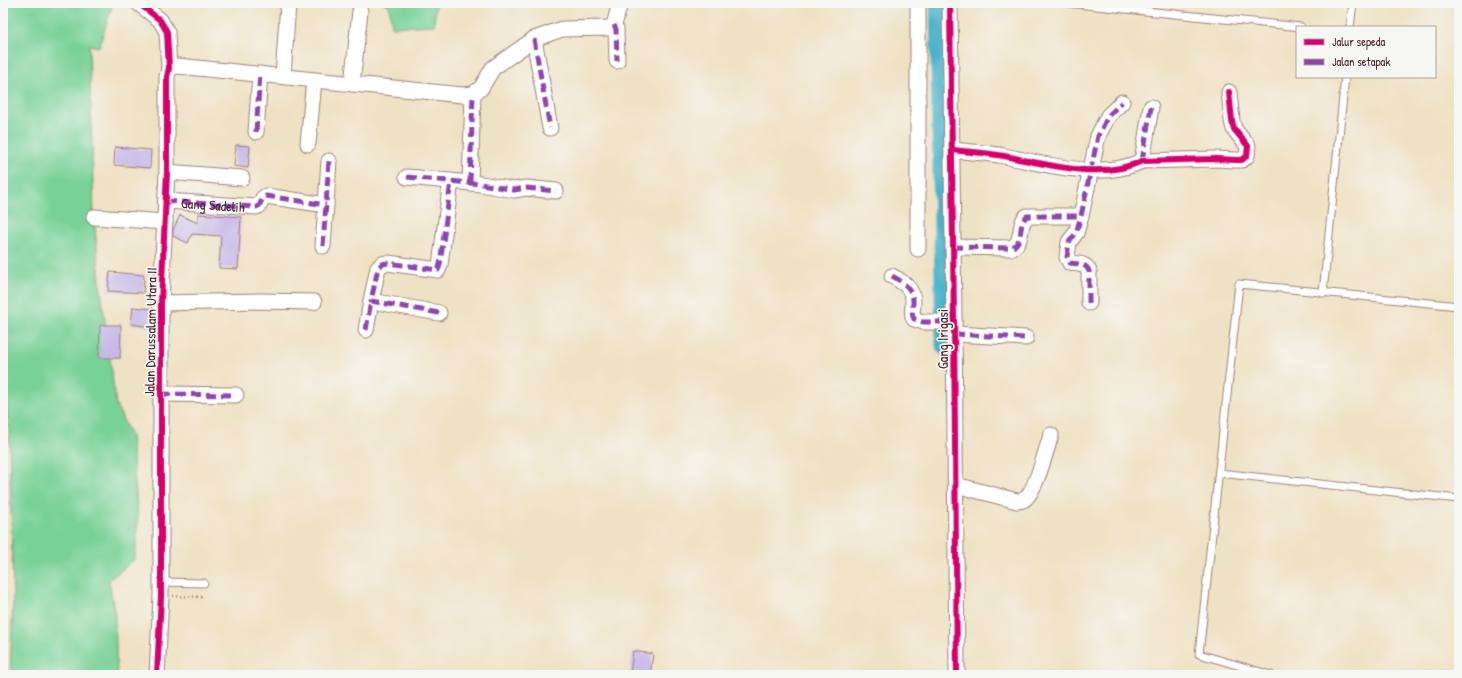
<svg xmlns="http://www.w3.org/2000/svg" width="1462" height="678" viewBox="0 0 1462 678" font-family="'Patrick Hand',sans-serif">
<style>
.green{fill:#78d197;stroke:#617861}
.lines{fill:none;stroke-linecap:round;stroke-linejoin:round}
.river{stroke:#4bb4ca;stroke-width:23}
.building{fill:#c9b9e8}
.service-casing{stroke:#9c8077;stroke-width:9}
.minor-casing{stroke:#9c8077;stroke-width:17}
.path{stroke:#9c8077;stroke-width:2.5;stroke-dasharray:1 3;stroke-linecap:butt}
.service{stroke:#fff;stroke-width:7}
.minor{stroke:#fff;stroke-width:15}
.quiet{stroke:#8e44ad;stroke-width:5;stroke-dasharray:10 5;stroke-linecap:butt}
.cycleway-casing{stroke:#f6f6f2;stroke-width:8}
.cycleway{stroke:#d6006c;stroke-width:6}
.labels{text-anchor:middle;dominant-baseline:central;stroke-width:3.5;stroke-linejoin:round;paint-order:stroke}
.street-label{font-size:14px;fill:#4a1f2b;stroke:#f6f6f2}
</style>
<rect width="100%" height="100%" fill="#f6f6f2"/>
<filter id="ink" filterUnits="userSpaceOnUse"><feTurbulence type="fractalNoise" baseFrequency=".025" numOctaves="2"/><feDisplacementMap in="SourceGraphic" scale="8" xChannelSelector="R" yChannelSelector="G"/><feConvolveMatrix kernelMatrix="1 2 1 2 8 2 1 2 1" color-interpolation-filters="sRGB"/></filter>
<filter id="wash" filterUnits="userSpaceOnUse"><feTurbulence type="fractalNoise" baseFrequency=".012" numOctaves="4" result="noise"/><feDisplacementMap in="SourceGraphic" scale="16" xChannelSelector="R" yChannelSelector="G"/><feGaussianBlur stdDeviation="0.9" result="paint"/><feColorMatrix in="noise" values="0 0 0 0 0 0 0 0 0 0 0 0 0 0 0 0 0 1.4 0 .05"/><feComposite in="paint" operator="in"/></filter>
<g filter="url(#wash)">
<rect width="100%" height="100%" fill="#efe1c3"/>
<path class="green" d="M3,3H115L112,6L99,47L89,45L94,217L101,291L116,405L131,436L138,518L135,559L109,580L115,616L117,675H10L13,597L9,431L3,367Z
M383,3H436L434,25L392,27L389,5Z"/>
<g class="lines">
<path class="river" d="M941,3L947,345"/>
</g>
<g id="blocks">
<path class="building" d="M236,145L250,146L248,168L234,166Z
M115,147L151,150L150,168L114,165Z
M198,214L241,217L238,269L219,268L221,236L192,234L188,243L173,236V230L180,215L198,223Z
M110,272L144,275L143,293L108,291Z
M133,307L152,309V327L131,324Z
M100,325H121L120,358H99Z
M633,651L653,654L650,675H630Z"/>
</g>
</g>
<g filter="url(#ink)">
<use href="#blocks" fill-opacity="0" stroke="#9c8077" stroke-width="1"/>
<g class="lines">
<defs>
<path id="service" d="M1067,3L1301,27
M1350,27L1353,3
M1323,293L1345,77
M1219,473L1459,499
M161,582L204,583
M1271,675L1199,654L1239,284L1459,306"/>
<g id="minor">
<path d="M138,3L160,20L167,32L169,68L167,77V172L161,303V596L157,675"/>
<path d="M950,3L954,322L957,675"/>
<path d="M614,25L616,29L617,61"/>
<path d="M534,39L550,128"/>
<path d="M169,68L178,66L462,95L473,94"/>
<path d="M283,76L288,3"/>
<path d="M352,84L360,11"/>
<path d="M473,94L481,88L493,68L534,39L562,29L609,28L614,25L620,3"/>
<path d="M256,132L260,74"/>
<path d="M308,144L314,80"/>
<path d="M952,150C969,152 987,153 1004,156C1046,164 1101,181 1142,161L1216,159L1236,160H1242L1247,156L1248,146L1234,129L1232,121L1229,92"/>
<path d="M1142,161L1151,107"/>
<path d="M167,172L242,178"/>
<path d="M407,177L481,184L514,190L526,188L556,191"/>
<path d="M470,183L473,94"/>
<path id="s1" d="M166,201L256,207L259,206L263,198L266,196L326,205"/>
<path d="M94,217L165,222"/>
<path d="M323,246L329,161"/>
<path d="M953,247L1011,248C1025,242 1017,224 1027,216H1081"/>
<path d="M918,249V3"/>
<path d="M892,276C903,282 914,289 913,303C913,309 911,314 914,319L923,322H954"/>
<path d="M161,303L260,301L314,302"/>
<path d="M1089,303V271C1086,263 1077,264 1070,263L1067,257L1069,242L1076,233L1081,216L1098,136L1108,116L1122,102"/>
<path d="M439,313L371,301L378,268L382,264L388,263L438,270L440,265L451,181"/>
<path d="M366,330L371,301"/>
<path d="M954,334L1026,338"/>
<path d="M161,394L236,395"/>
<path d="M956,485L1017,501C1019,501 1021,501 1023,500C1035,495 1047,447 1051,435"/>
</g>
</defs>
<use href="#service" class="service-casing"/>
<use href="#minor" class="minor-casing"/>
<path class="path" d="M173,596L202,597"/>
<use href="#service" class="service"/>
<use href="#minor" class="minor"/>
<path class="quiet" d="M614,25L616,29L617,61
M534,39L550,128
M256,132L260,74
M1142,161L1151,107
M407,177L481,184L514,190L526,188L556,191
M470,183L473,94
M166,201L256,207L259,206L263,198L266,196L326,205
M323,246L329,161
M953,247L1011,248C1025,242 1017,224 1027,216H1081
M892,276C903,282 914,289 913,303C913,309 911,314 914,319L923,322H954
M1089,303V271C1086,263 1077,264 1070,263L1067,257L1069,242L1076,233L1081,216L1098,136L1108,116L1122,102
M439,313L371,301L378,268L382,264L388,263L438,270L440,265L451,181
M366,330L371,301
M954,334L1026,338
M161,394L236,395"/>
<defs>
<path id="cycleway" d="M138,3L160,20L167,32L169,68L167,77V172L161,303V596L157,675
M950,3L954,322L957,675
M952,150C969,152 987,153 1004,156C1046,164 1101,181 1142,161L1216,159L1236,160H1242L1247,156L1248,146L1234,129L1232,121L1229,92"/>
</defs>
<use href="#cycleway" class="cycleway-casing"/>
<use href="#cycleway" class="cycleway"/>
</g>
</g>
<g class="labels">
<g class="street-label">
<text stroke="none"><textPath href="#s1" startOffset="47">Gang Sadelih</textPath></text>
<text transform="translate(150 332) rotate(-89)">Jalan Darussalam Utara II</text>
<text transform="translate(942 339) rotate(-90)">Gang Irigasi</text>
</g>
</g>
<rect width="1462" height="678" fill="none" stroke="#f6f6f2" stroke-width="16"/>
<rect x="1296" y="26" width="140" height="52" fill="#f6f6f2" stroke="#b1a0a2"/>
<rect x="1304" y="39" width="20" height="6" fill="#d6006c" stroke="#b1a0a2"/>
<text x="1332" y="46" font-size="12" fill="#4a1f2b">Jalur sepeda</text>
<rect x="1304" y="59" width="20" height="6" fill="#8e44ad" stroke="#b1a0a2"/>
<text x="1332" y="66" font-size="12" fill="#4a1f2b">Jalan setapak</text>
</svg>
